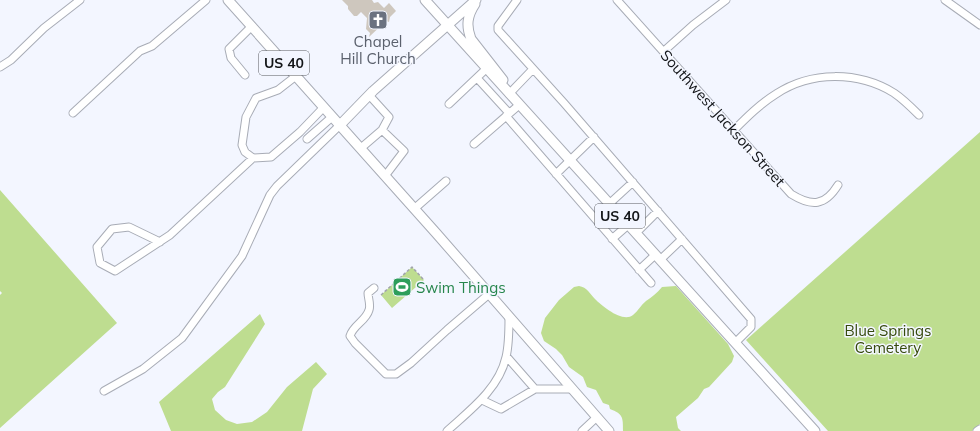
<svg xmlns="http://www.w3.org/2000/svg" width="980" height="431" viewBox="0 0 980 431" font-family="Mulish,sans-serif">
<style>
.green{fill:#bedd90}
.building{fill:#cec7be}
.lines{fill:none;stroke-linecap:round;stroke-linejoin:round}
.minor-casing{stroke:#a8acb6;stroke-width:9}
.major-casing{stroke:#a8acb6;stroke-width:11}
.path{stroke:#a1a4ab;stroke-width:1.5;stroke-dasharray:3 2;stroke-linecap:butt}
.minor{stroke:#fff;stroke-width:7}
.major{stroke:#fff;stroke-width:9}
.labels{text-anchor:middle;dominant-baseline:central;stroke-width:3;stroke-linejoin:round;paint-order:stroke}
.shield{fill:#f3f6ff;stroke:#56585d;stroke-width:1}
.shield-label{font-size:14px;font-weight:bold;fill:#121417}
.worship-label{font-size:15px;fill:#5b616d;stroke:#f3f6ff}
.street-label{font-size:15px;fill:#121417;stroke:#f3f6ff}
.leisure-label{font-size:15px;fill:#27864d;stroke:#f3f6ff;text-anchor:start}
.park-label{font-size:15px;fill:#364a0c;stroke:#f3f6ff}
</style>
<rect width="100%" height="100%" fill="#f3f6ff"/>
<path class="green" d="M980,132V424L972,431H828L746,340Z
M0,190L117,323L0,428V295L2,293L0,291Z
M412,267L424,280L392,308L381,295Z
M579,286C587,287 590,294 595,299C603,307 623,323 633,315C638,311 641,305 646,301C652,297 657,293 662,287L676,286L728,344L734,356L732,362L709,387L704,389L698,398L676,417L678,428L681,431H623C623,417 623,414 610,409L609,405L603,403L596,390L587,387L583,377L569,367L562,355L556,349L544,341L541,333L545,318L559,300L574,287Z
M260,314L265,324L225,387L218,392L212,399L215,410L226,420L237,424L252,422L267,412L287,387L316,362L327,374L313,389L302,431H171L159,402Z"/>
<path class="building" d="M342,0H372L374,3L378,2L384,8L389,3L396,11L390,17L389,22L386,21L369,37L370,33L366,29L367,18L361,12L357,16H354L348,9V6Z"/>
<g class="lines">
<defs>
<path id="minor" d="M517,0L498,26V30L564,103L751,319V327L735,343
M617,0L791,194C812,207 825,206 838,185
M945,0L980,25
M664,51L693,25L726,0
M0,67L11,60L44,28L80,0
M245,75L231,58L229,49L252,26
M296,76L278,90L256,98L246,117L242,145L245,152L253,158L271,157L300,132L324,107
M477,78L509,113
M509,94L533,69
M449,104L486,69
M73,113L140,51L152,46L206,0
M506,116L651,283
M382,130L404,151L385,176
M734,130C747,117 760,104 776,94C811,71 858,71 894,93C903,99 911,107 919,115
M307,139L332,117
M474,144L519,105
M361,148L382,130L389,117L369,95
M556,174L594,137
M609,204L633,182
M414,209L446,181
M636,233L658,211
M612,239L628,225
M160,242L129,227L112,229L97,247L100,263L115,271L170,235L253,158
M660,260L682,239
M639,270L655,255
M374,288L368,293C368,298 371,305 369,310C366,321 353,325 350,336L355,343L386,374H396L411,363L447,330L489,294
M507,357L535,389
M104,391L143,369L182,338L242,256L270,195L277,186L340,125
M482,400L501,409L535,389H572
M447,431C469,411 499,389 506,357C509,345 509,330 509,317
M582,431L597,417
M977,431L980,429"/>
<path id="major" d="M228,0L436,233L609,431
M425,0L815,431
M475,4C467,16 466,26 471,39L503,80
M340,125L373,91L476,0"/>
</defs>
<use href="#minor" class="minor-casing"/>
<use href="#major" class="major-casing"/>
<path class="path" d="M381,295L412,267L424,280"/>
<use href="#minor" class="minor"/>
<use href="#major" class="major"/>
</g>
<defs>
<symbol id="church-square" viewBox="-11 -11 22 22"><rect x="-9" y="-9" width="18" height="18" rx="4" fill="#6b7280" stroke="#f3f6ff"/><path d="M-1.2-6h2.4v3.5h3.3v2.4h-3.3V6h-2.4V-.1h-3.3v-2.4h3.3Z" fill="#fff"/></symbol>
<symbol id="stadium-square" viewBox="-11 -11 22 22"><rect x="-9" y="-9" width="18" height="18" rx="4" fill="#2e9e5b" stroke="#f3f6ff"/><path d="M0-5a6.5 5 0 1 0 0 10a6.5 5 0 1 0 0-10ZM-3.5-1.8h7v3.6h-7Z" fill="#fff"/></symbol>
</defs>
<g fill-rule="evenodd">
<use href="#church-square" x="367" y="9" width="22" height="22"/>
<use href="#stadium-square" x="391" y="276" width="22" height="22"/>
</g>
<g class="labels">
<g class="shield">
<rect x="259" y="51" width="50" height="24" rx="3"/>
<rect x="595" y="204" width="50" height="24" rx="3"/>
</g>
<g class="shield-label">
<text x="284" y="63">US 40</text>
<text x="620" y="216">US 40</text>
</g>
<g class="worship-label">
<text x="378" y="41">Chapel<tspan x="378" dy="17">Hill Church</tspan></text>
</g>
<g class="street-label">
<text transform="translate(723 118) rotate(48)">Southwest Jackson Street</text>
</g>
<g class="leisure-label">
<text x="416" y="287">Swim Things</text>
</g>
<g class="park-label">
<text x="888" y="330">Blue Springs<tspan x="888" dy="17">Cemetery</tspan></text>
</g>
</g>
</svg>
